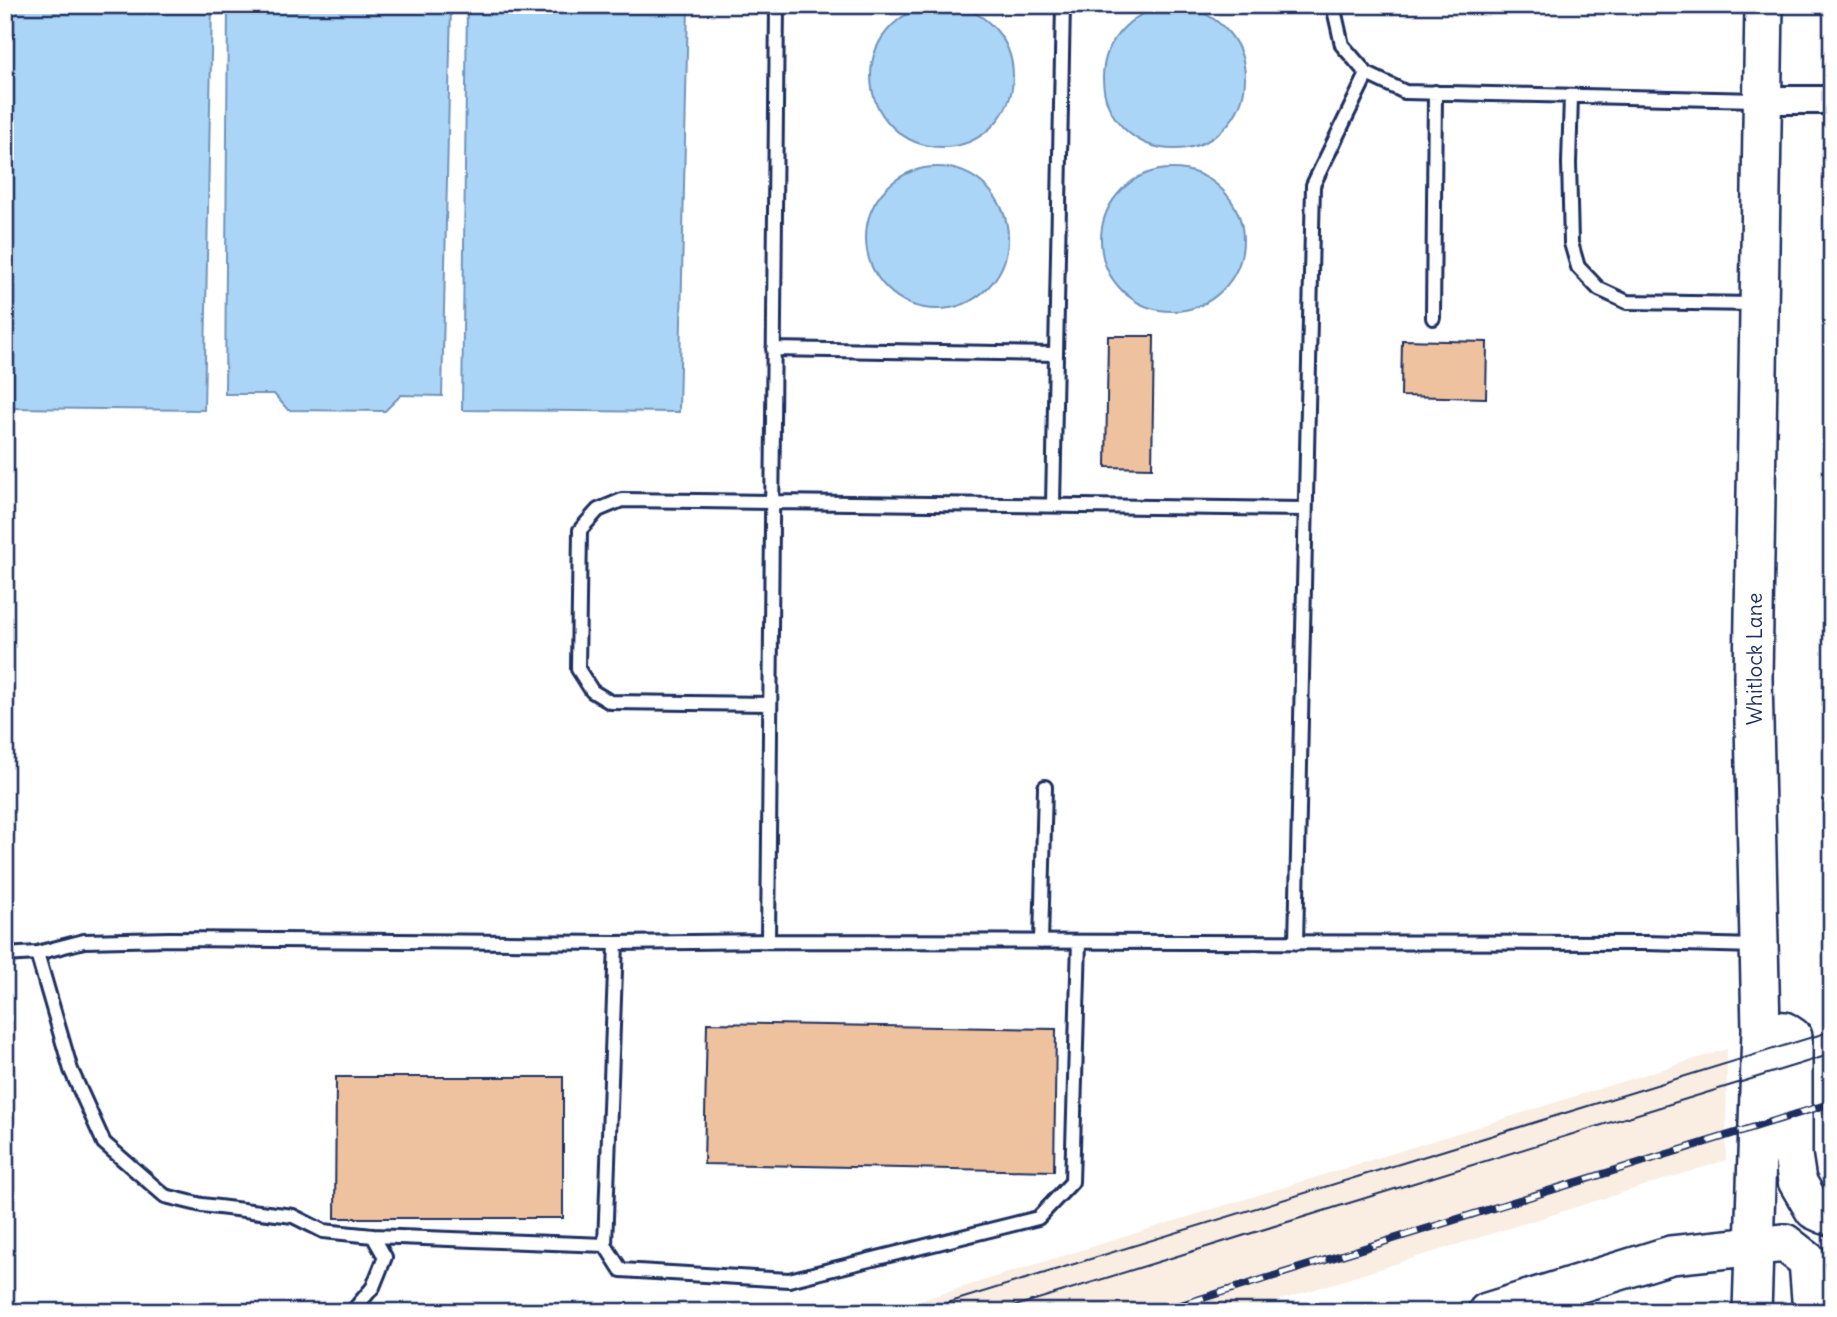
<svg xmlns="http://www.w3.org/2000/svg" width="1837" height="1317" viewBox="0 0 1837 1317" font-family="Delius,sans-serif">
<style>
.built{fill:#faede2}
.water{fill:#abd5f6;stroke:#7193b9;stroke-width:2}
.building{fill:#efc29f;stroke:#1b2f5e;stroke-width:2}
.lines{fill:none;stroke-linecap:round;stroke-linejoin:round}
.lane-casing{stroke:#1b2f5e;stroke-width:18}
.street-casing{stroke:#1b2f5e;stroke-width:32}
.secondary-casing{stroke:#1b2f5e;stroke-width:42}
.lane{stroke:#fff;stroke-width:12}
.street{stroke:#fff;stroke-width:26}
.secondary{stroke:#fff;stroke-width:37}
.tram{stroke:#1b2f5e;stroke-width:2}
.rail-casing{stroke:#1b2f5e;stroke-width:8}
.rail{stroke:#fff;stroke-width:5;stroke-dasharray:16;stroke-linecap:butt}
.labels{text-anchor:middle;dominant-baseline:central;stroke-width:6;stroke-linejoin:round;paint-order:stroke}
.street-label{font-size:21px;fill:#1b2f5e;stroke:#fff}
</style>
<rect width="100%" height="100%" fill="#fff"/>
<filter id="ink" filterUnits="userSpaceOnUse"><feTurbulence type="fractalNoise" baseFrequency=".0143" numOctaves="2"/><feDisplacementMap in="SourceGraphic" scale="14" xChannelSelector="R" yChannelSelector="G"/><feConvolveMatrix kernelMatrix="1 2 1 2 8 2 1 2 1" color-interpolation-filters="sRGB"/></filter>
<g filter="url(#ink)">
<path class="built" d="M1727,1049L1726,1160L1242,1312H883Z"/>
<path class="water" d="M5,5H212L204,410L5,408Z
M228,5H451L442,396L401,395L385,411L288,410L274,394H225Z
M467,5H688L679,412L462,410Z
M871 76a71 71 0 1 1 142 0a71 71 0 1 1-142 0Z
M1103 78a71 71 0 1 1 142 0a71 71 0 1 1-142 0Z
M866 238a71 71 0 1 1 142 0a71 71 0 1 1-142 0Z
M1101 240a71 71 0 1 1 142 0a71 71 0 1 1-142 0Z"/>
<path class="building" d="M1108,336H1154L1152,468L1106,467Z
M1402,340L1487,342L1486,398L1401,396Z
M707,1023L1056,1029L1054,1171L704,1164Z
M336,1077H563V1218H335Z"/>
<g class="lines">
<defs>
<path id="lane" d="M777,5L768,941L1645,943L1757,946
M1333,5L1342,45L1367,74L1405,92L1759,100
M1571,96L1569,163L1571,243L1578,267L1599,289L1627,302L1755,304
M1433,318L1435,92
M773,349L1056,354
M1053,505L1063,5
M770,704L610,702L592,691L578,669L580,530L598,510L622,500L1305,509
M1041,942L1045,787
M616,943L605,1245L621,1270L789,1280L1038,1218L1072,1182L1079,942
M1296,943L1313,185L1367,74
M37,953L71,1070L104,1143L165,1196L202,1205L293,1216L323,1231L373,1236L385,1257L373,1287L352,1312
M5,955L37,953L84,941L169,939L616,943L768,941
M373,1236L605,1245"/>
<path id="street" d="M1763,100H1832"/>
<path id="secondary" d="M1761,1029L1784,1031L1793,1037V1155L1797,1181L1814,1210L1825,1215L1832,1216
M1487,1312L1671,1255L1785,1243L1808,1261L1812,1312
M1752,1312L1761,1029L1753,678L1764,5"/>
</defs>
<use href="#lane" class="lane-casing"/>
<use href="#street" class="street-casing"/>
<use href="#secondary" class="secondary-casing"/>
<use href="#lane" class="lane"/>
<use href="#street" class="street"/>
<use href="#secondary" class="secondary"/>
<path class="tram" d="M918,1312L1832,1031
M996,1312L1832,1054"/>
<defs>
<path id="rail" d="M1158,1312L1832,1103"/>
</defs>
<use href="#rail" class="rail-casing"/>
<use href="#rail" class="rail"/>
</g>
</g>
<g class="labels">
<g class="street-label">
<text transform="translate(1754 659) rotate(-90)">Whitlock Lane</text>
</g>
</g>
<rect width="1837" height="1317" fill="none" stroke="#fff" stroke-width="28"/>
<rect x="14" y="14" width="1809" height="1289" fill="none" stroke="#1b2f5e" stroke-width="2.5" filter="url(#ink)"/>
</svg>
